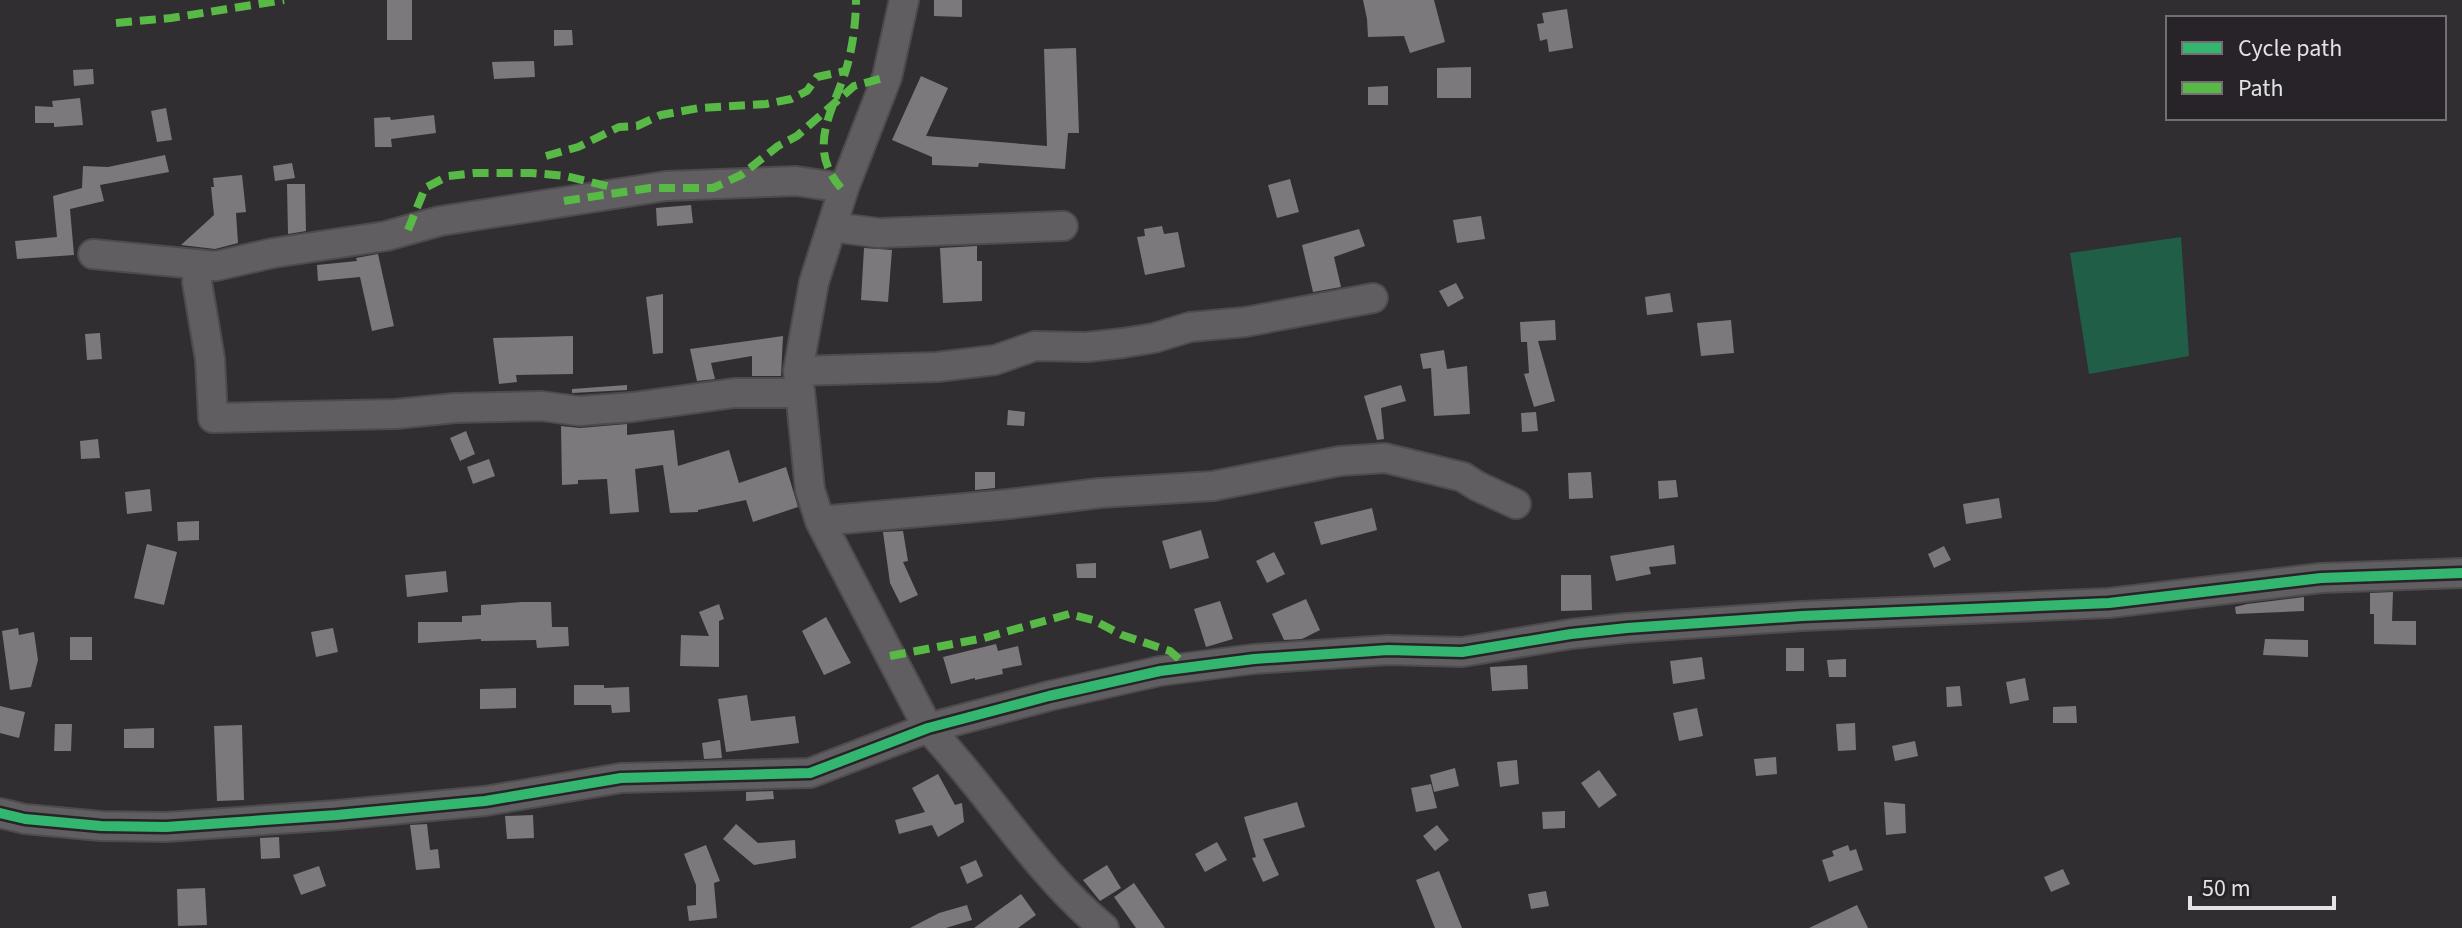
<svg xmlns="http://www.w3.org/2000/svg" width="2462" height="928" viewBox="0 0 2462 928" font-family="'Source Sans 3',sans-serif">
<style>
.green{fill:#215e47}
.building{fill:#7b797c}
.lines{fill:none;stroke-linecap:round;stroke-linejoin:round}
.minor-casing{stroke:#4d4b4e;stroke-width:32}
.minor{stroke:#605e60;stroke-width:28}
.quiet{stroke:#58b947;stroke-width:8;stroke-dasharray:16 8;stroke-linecap:butt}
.cycleway-casing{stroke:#272328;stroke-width:15}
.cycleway{stroke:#33b770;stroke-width:10}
</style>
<rect width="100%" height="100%" fill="#302e31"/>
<path class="green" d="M2181,237L2189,356L2089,374L2070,253Z"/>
<path class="building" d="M387,0H412V40H387Z
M934,0H962V17L934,16Z
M1363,0H1434L1445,42L1410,53L1404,36L1368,37L1367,19Z
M1567,9L1573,48L1549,52L1547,39L1540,41L1537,24L1544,23L1542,13Z
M554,30H572L573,45L554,46Z
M1076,48L1079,133H1068L1065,169L979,163L978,167L932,165V157L892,140L921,76L948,88L926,136L1047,146L1044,49Z
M534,61L535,77L494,79L492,62Z
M1471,67V98H1437V68Z
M93,69L94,84L74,86L73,70Z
M1388,86V105H1368V87Z
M80,98L83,125L54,127V123H35V106L53,107L52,101Z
M166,108L172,140L157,142L151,111Z
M434,115L436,133L391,139L392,147H375L374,118L390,117L391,120Z
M165,155L169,172L100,185L104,201L70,209L74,255L17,259L15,241L57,237L53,196L82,188L83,166L108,167Z
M292,163L295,178L275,181L273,166Z
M242,175L246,212L236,213L238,243L215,249L181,245L214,215L211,187H214L213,178Z
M1290,179L1299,212L1277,218L1268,185Z
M287,184H305L306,231L288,234Z
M691,205L693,223L657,226L656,208Z
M1481,216L1485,239L1457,243L1453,220Z
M1162,226L1164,234L1178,232L1185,267L1145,275L1137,237L1145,236L1144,229Z
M1359,229L1365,246L1334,257L1341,287L1313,292L1302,245Z
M977,246V261H982V301L943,303L940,248Z
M864,248L892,250L888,302L861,300Z
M378,254L394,326L372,331L360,277L318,281L317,265L357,261L356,258Z
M1456,283L1464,298L1448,307L1439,291Z
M1670,293L1673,312L1647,315L1645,297Z
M663,294V353L653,354L646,297Z
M1555,320L1556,340L1538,341L1555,401L1534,407L1524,374L1529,373L1527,342H1521L1520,322Z
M1731,320L1734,353L1701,356L1697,323Z
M100,333L102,359L87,360L85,334Z
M573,336V374L516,375L517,382L499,384L493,338Z
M783,336L781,376H752V356L711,363L715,379L697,381L690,349Z
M1444,350L1447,369L1467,366L1470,414L1434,416L1431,368L1423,369L1420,354Z
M627,385V390L572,393V389Z
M1401,385L1406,401L1381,408L1384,439L1377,440L1364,396Z
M1008,410L1025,412L1024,426L1007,425Z
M1536,412L1538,431L1522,432L1521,413Z
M627,424V435L674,430L678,466L729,450L739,483L786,467L798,507L753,522L746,500L698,510V512L670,513L663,465L635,469L639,512L610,514L607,479L578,480V484L562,485L561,426L580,428Z
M466,431L475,454L460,461L450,438Z
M98,439L100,458L81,459L80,441Z
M489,459L495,476L473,484L467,467Z
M975,472H995V488L975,490Z
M1591,472L1593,498L1569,499L1568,473Z
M1676,480L1678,497L1659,499L1658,481Z
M150,489L152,511L127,514L125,492Z
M1999,498L2002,518L1966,524L1963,504Z
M1372,508L1377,530L1321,545L1314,522Z
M199,521V540L178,541L177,522Z
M1201,530L1209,558L1170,569L1162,541Z
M903,531L908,561L903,562L918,595L900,603L890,583L883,532Z
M147,544L177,552L164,605L134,598Z
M1674,545L1676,564L1649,567L1651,574L1616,581L1610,556Z
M1944,546L1951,560L1934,568L1928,554Z
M1274,552L1285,574L1267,583L1256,561Z
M1096,563V578H1077L1076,564Z
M446,571L448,592L407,597L405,575Z
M1561,575H1591L1592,610L1561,611Z
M2393,592L2392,621H2416V645L2374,644V614H2370V593Z
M2304,597V611L2236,614L2235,607L2247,604Z
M1306,599L1320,630L1302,639L1284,640L1272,614Z
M1220,601L1233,639L1206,647L1194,609Z
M522,602H551L552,627H568L569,646L537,648L536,640L481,641V639L418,643V622H462V616L481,615V605Z
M719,604L724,619L719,621V667L680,666L681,635L709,636L699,612Z
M826,617L851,663L824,675L802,631Z
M18,628L19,635L34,632L38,660L31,687L10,690L2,631Z
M333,628L338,652L316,657L311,632Z
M70,637H92V660H70Z
M2265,639L2308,640V657L2263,655Z
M996,644L998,651L1018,646L1022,665L1002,669L1003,674L975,680V678L951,684L943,657Z
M1786,648H1804V671H1786Z
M1702,657L1705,679L1673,684L1670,661Z
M1846,659V677H1829L1827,660Z
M1527,665L1528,689L1492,691L1490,667Z
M2025,678L2029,700L2010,704L2006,682Z
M574,685H604V688L629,687L630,712L612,713L611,705H574Z
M1960,686L1962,706L1947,707L1946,687Z
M516,688V708L480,709V689Z
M747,695L751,721L795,716L799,743L726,752L718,699Z
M0,706L25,712L19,738L0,733Z
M2076,706L2077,723H2053V707Z
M1697,708L1703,736L1679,741L1673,713Z
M1855,723L1856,750L1838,751L1836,724Z
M55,724H72L71,751H54Z
M242,725L244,800L217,801L214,726Z
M154,728V748H124V729Z
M720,740L722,758L704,759L702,743Z
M1915,741L1918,756L1895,761L1892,746Z
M1776,757L1777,774L1756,776L1754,759Z
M1517,760L1519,784L1500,787L1497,762Z
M1455,768L1459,786L1434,792L1430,775Z
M1599,770L1617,795L1599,808L1581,783Z
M938,774L955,805L962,803L964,822L938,837L932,825L899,834L895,820L925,812L912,788Z
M1431,784L1437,808L1416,812L1411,788Z
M773,791L774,799L746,801V792Z
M1297,802L1305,827L1263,839L1279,875L1263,882L1252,858L1256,857L1244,817Z
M1884,802L1905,804L1906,833L1886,835Z
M1565,811V828L1543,829L1542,812Z
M533,815L534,838L507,839L505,816Z
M427,824L430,850L438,849L440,868L416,870L410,825Z
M736,824L758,843L795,840L796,858L754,865L723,839Z
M1437,825L1449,840L1435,851L1423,836Z
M279,837L280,858L261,859L260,838Z
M1217,842L1227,860L1205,872L1195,854Z
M706,845L720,881L714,883L717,918L689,921L687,906L696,905V885L684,854Z
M1848,845L1850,851L1856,849L1863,870L1829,882L1822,860L1834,856L1832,851Z
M976,860L983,876L967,884L960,867Z
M1107,865L1121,888L1100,901L1083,880Z
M319,866L326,886L301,895L293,875Z
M2063,869L2070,884L2051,892L2044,877Z
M1439,871L1462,928H1435L1416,880Z
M1134,883L1165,928H1136L1114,897Z
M205,888L207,925L178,926L177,889Z
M1546,891L1549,906L1531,909L1528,894Z
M1021,894L1036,915L1018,928H974Z
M967,905L972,920L946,928H910L939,913Z
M1857,905L1868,928H1809Z"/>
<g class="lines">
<defs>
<path id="minor" d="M904,0L887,77L844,188L814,282L798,371L810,490L820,521L928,728C989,792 1035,871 1104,928
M832,227L879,233L1063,226
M93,254L216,266L273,253L386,236L440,221L666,186L796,181L844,188
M198,264L197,282L210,359L213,418L396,414L455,408L541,406L579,411L633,407L734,393H799
M798,371L937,367L995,360L1035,346L1087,347L1123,343L1154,338L1190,327L1245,322L1373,298
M820,521L1009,504L1100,493L1213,486L1340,461L1385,458L1463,477L1477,486L1516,504
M0,813L25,819L101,826L166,827L337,815L485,801L621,778L810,773L928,728L1049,696L1160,671L1254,659L1388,650L1462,652L1571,634L1627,628L1802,616L2109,603L2321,578L2462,573"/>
</defs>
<use href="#minor" class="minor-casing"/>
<use href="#minor" class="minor"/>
<path class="quiet" d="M116,23L171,18L284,0
M546,156L578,147L619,127L637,126L661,115L699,108L766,104L791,99L807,91L817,77L845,71
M841,188C807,148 831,115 845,73C852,52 856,23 856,0
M564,201L650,188H713L741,175L778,146L797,136L854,86L887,77
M408,230L425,188L448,176L475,173H532L566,176L615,188
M890,656L984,638L1069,614L1093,620L1122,635L1170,651L1189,668"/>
<defs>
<path id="cycleway" d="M0,813L25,819L101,826L166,827L337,815L485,801L621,778L810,773L928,728L1049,696L1160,671L1254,659L1388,650L1462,652L1571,634L1627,628L1802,616L2109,603L2321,578L2462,573"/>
</defs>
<use href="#cycleway" class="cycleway-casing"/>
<use href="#cycleway" class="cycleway"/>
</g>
<rect x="2166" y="16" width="280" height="104" fill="#272328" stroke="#736f74" stroke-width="2"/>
<rect x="2182" y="42" width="40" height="12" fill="#33b770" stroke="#736f74" stroke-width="2"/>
<text x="2238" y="56" font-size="24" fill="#e4e2e5">Cycle path</text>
<rect x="2182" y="82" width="40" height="12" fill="#58b947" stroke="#736f74" stroke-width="2"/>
<text x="2238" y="96" font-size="24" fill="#e4e2e5">Path</text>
<path d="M2190 896v12h144v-12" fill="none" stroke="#e4e2e5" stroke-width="4"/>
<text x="2202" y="896" font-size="24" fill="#e4e2e5" stroke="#272328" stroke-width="6" paint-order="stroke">50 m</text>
</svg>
